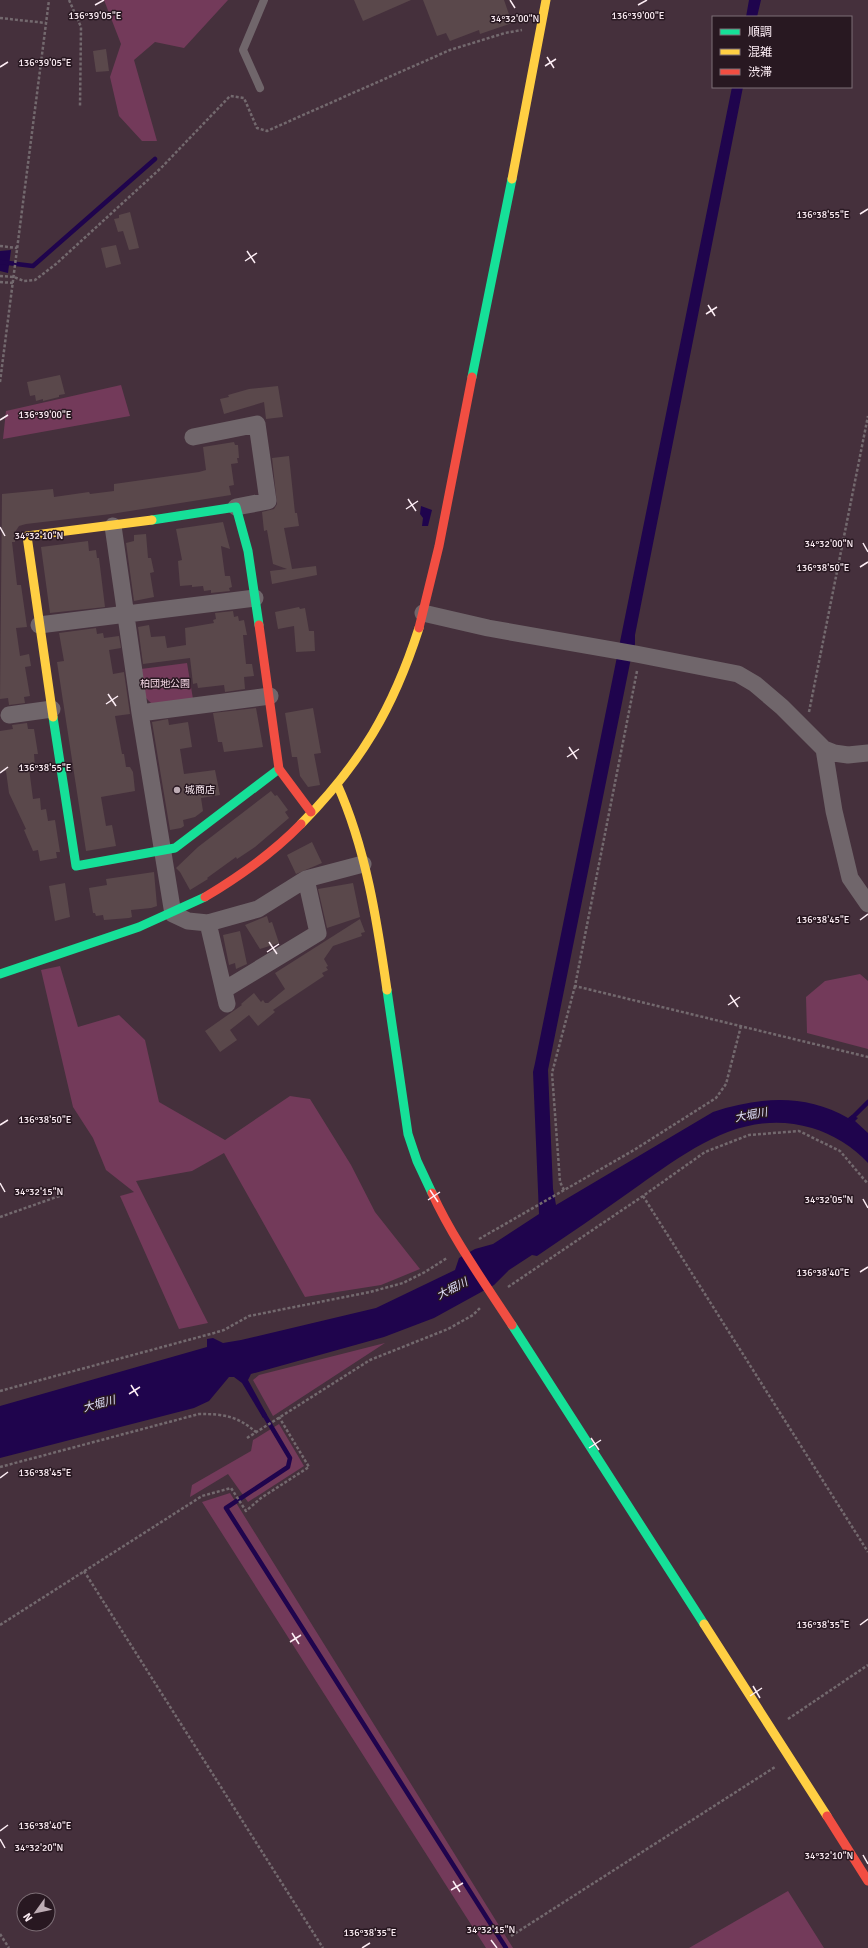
<svg xmlns="http://www.w3.org/2000/svg" width="868" height="1948" viewBox="0 0 868 1948" font-family="Signika,'Noto Sans JP',sans-serif">
<style>
.green{fill:#733a5a}
.water{fill:#1f044d}
.lines{fill:none;stroke-linecap:round;stroke-linejoin:round}
.stream{stroke:#1f044d;stroke-width:4.5}
.building{fill:#5a484b}
.path{stroke:#73696e;stroke-width:2.5;stroke-dasharray:3 2;stroke-linecap:butt}
.lane{stroke:#70666b;stroke-width:8}
.street{stroke:#70666b;stroke-width:17}
.fast{stroke:#16e098;stroke-width:9}
.slow{stroke:#ffcf43;stroke-width:9}
.jam{stroke:#f24e42;stroke-width:9}
.ticks{fill:none;stroke:#fdeef5;stroke-width:1.5}
.poi-dot{fill:#bdacb4;stroke:#281821;stroke-width:1.5}
.labels{text-anchor:middle;dominant-baseline:central;stroke-width:3;stroke-linejoin:round;paint-order:stroke}
.park-label{font-size:10px;fill:#f6d9e7;stroke:#281821}
.poi-label{font-size:10px;fill:#fdeef5;stroke:#281821;text-anchor:start}
.water-label{font-size:11px;font-style:italic;fill:#e0e0fb;stroke:#281821}
.ticks-label{font-size:10px;text-anchor:middle;fill:#fdeef5;stroke:#281821;stroke-width:3;stroke-linejoin:round;paint-order:stroke}
</style>
<rect width="100%" height="100%" fill="#45303c"/>
<path class="green" d="M104,0H228L184,48L155,42L134,60L157,141H142L119,116L110,77L121,44Z
M121,385L130,416L3,439L6,411Z
M187,663L193,699L153,705L145,697L141,669Z
M60,966L78,1027L119,1015L145,1040L159,1102L225,1140L290,1096L310,1099L351,1165L375,1212L420,1269L381,1285L305,1297L224,1153L192,1171L136,1181L208,1323L179,1329L120,1196L134,1192L106,1170L93,1138L73,1107L41,970Z
M860,974L868,981V1049L807,1033L806,997L825,981Z
M385,1343L273,1416L253,1380L259,1375Z
M279,1424L304,1466L248,1502L228,1474L190,1497L192,1485L251,1451L253,1440Z
M230,1493L513,1948H486L202,1502Z
M788,1891L824,1948H689Z"/>
<path class="water" d="M749,0H761L757,17H746Z
M732,87H743L635,635V644L630,663L548,1070L553,1189L556,1205L713,1112C758,1097 805,1093 848,1118L852,1115L858,1118L855,1121L868,1133V1163C854,1147 832,1134 812,1128C741,1107 686,1153 631,1191C600,1213 568,1235 537,1256L532,1255L509,1270L494,1285L434,1318L384,1337L251,1374L248,1380L267,1415L263,1418L242,1383L234,1377H229L209,1401L194,1408L0,1458V1406L207,1347V1339L213,1338L223,1343L241,1340L376,1308L455,1270L459,1258L475,1249L493,1244L539,1214L533,1072L535,1063Z
M11,250L8,273L0,271V251Z
M421,506L432,510L428,526H422L423,518L420,514Z"/>
<g class="lines">
<path class="stream" d="M0,262L33,266L155,159
M851,1119L868,1102
M262,1411L290,1458L288,1467L226,1508L506,1948"/>
</g>
<path class="building" d="M354,0H411L363,21Z
M423,0H504L512,23L480,34L479,30L450,41L446,33L437,36Z
M106,49L109,71L96,72L93,51Z
M130,212L139,248L129,250L123,231L118,232L114,219L119,218V215Z
M116,245L121,264L106,268L101,248Z
M60,375L65,394L59,395V397L43,401V399L36,401L35,395L30,396L27,382Z
M278,386L283,417L266,419L264,402L224,414L220,399L229,397L228,395L249,389Z
M234,442L235,445H238L239,458H237L238,463L231,464L234,485L229,486L231,495L111,514L26,524L19,526L15,532V542H12L17,585H21L27,627L16,628L20,656L29,654L31,666L25,667L30,696L24,697L25,703L9,705L8,698L0,699L2,494L53,489L54,497L89,492L90,494L114,491V484L199,472L206,470L203,447Z
M289,456L295,513H297L299,526L284,528L292,569L316,566L317,575L272,584L270,571L287,569L273,564L267,530L264,531L262,512L274,509L277,504L272,458Z
M223,522L230,549L221,546L225,576H230L232,587L229,588L230,591L211,593V590L204,591L203,586L192,587V585L180,586L178,561L182,560L176,529Z
M146,534L148,558H151L154,572L150,573L154,597L134,601L126,543L134,541V535Z
M88,541L89,551L96,550L97,558H99L105,607L50,613L41,547Z
M299,607L300,609L305,608L309,631H314L315,651L296,652L294,626L278,629L275,612Z
M233,611L234,617L238,616L239,621L244,620L247,635H243L246,664H252L254,676L244,677L245,689L225,692L224,685L198,688L197,683L193,684L190,658L143,664L138,627L149,625L151,637L165,636L167,648L186,645L185,628L214,623L213,620L216,619L215,613Z
M96,628L97,634L103,633L104,638L119,636L121,648L109,650L113,674L124,672L130,714L115,716L122,754H124L126,767H130L133,772L135,791L101,797L106,826L112,825L116,846L86,851L57,662L64,661L59,633Z
M256,708L263,747L224,752L222,742H218L213,713Z
M313,708L321,753L314,754L320,785L308,787L300,776L297,757H292L285,713Z
M168,719L169,725L188,722L192,747L180,749L184,774L215,770L220,795L201,798L203,811L195,817L183,820L184,826L181,828L170,830L152,722Z
M27,723L28,729H34L38,754H34L35,767L29,768L33,799L40,798L41,810L46,809L48,821L55,820L60,852H56L57,858L40,861L38,850L33,851L24,830L26,829L9,793L6,771H0V731L13,729L12,725Z
M271,791L275,796L277,795L288,810L285,812L289,818L255,847L237,859L236,857L207,878L208,879L190,890L180,872L176,868L198,847Z
M312,842L322,863L296,874L287,855Z
M154,872L157,906L151,908L131,910L132,917L129,918L104,920L103,915L96,916L95,913H93L89,888L107,885L106,879Z
M65,883L70,917L55,921L49,886Z
M353,883L360,917L327,928L318,889Z
M267,916L269,923L272,922L279,943L260,949L245,925Z
M360,919L365,932L361,933L362,936L333,946L324,959L328,966L326,967L328,970L322,973L324,976L273,1010L275,1012L258,1026L249,1015L230,1030L237,1040L220,1052L205,1031L242,1005L241,1004L254,993L261,1002L263,1000L265,1003H268L285,989L275,973Z
M240,931L247,964L236,969L235,963L229,965L223,935Z"/>
<g class="lines">
<path class="path" d="M69,0L81,27L80,107
M0,18L46,23
M0,246L17,248
M0,276L14,277L24,281L35,280L56,264L162,167L230,96L244,98L257,128L267,131L450,50L505,33L522,30
M0,282L13,283
M0,382L49,0
M637,671L575,986L868,1057
M809,712L868,416
M564,1190L560,1182L552,1073L575,986
M643,1196L868,1552
M0,1217L65,1194
M479,1239L634,1150L716,1098L726,1084L741,1026
M508,1287L643,1196L705,1152L749,1135L799,1131L840,1151L868,1184
M0,1391L214,1333L224,1330L249,1316L370,1292L403,1283L425,1272L447,1258
M247,1438L370,1360L448,1329L473,1315L480,1308
M0,1467L199,1414C224,1414 237,1416 256,1432
M84,1571L323,1948
M0,1625L202,1496L231,1488L246,1511L261,1498L309,1467L279,1417
M788,1719L868,1665
M0,1934L9,1948
M511,1936L775,1767"/>
<path class="lane" d="M260,88L243,50L264,0"/>
<path class="street" d="M193,437L257,424L268,501L236,507
M113,526L140,713L173,914L188,921L208,923L258,909L306,879L363,864
M423,613L488,628L636,654L738,674L755,684L782,707L824,749L834,753L848,755L868,753
M39,625L255,598
M140,713L270,696
M9,715L52,709
M824,749L834,811L850,878L868,904
M208,923L227,1004
M224,990L318,933L306,879"/>
<path class="fast" d="M472,377L512,179
M152,520L236,507L248,551L259,625
M53,717L76,866L175,848L279,769
M0,974L139,927L205,897
M387,990L408,1134L417,1161L432,1193
M512,1325L704,1624"/>
<path class="slow" d="M512,179L546,0
M53,717L27,536L152,520
M337,784C366,848 377,921 387,990
M301,824C361,763 393,709 419,628
M704,1624L827,1816"/>
<path class="jam" d="M259,625L279,769L311,812
M419,628L439,546L472,377
M205,897C240,876 273,853 301,824
M432,1193C453,1239 484,1282 512,1325
M827,1816L868,1881"/>
</g>
<path class="ticks" d="M510,0L515,8M95,5L104,0M638,5L647,0M547,57L554,68M545,66L556,59M0,67L8,62M860,214L868,209M247,251L255,263M245,261L257,253M708,305L715,316M706,314L717,307M0,420L8,415M408,499L416,511M406,509L418,501M0,527L5,536M863,543L868,552M860,567L868,562M108,694L116,706M106,704L118,696M569,747L577,759M567,757L579,749M0,773L8,767M860,920L868,914M269,942L277,954M267,952L279,944M730,995L738,1007M728,1005L740,997M0,1125L8,1120M0,1183L5,1192M430,1190L438,1202M863,1199L868,1208M428,1200L440,1192M860,1272L868,1267M131,1385L138,1396M129,1394L140,1387M591,1438L599,1450M589,1448L601,1440M0,1478L8,1472M860,1625L868,1619M292,1633L299,1644M290,1642L301,1635M753,1686L760,1698M750,1696L762,1688M0,1831L8,1825M0,1839L5,1848M863,1855L868,1864M453,1881L460,1892M451,1890L463,1883M491,1940L497,1948M362,1948L370,1943"/>
<circle class="poi-dot" cx="177" cy="790" r="4"/>
<g class="labels">
<g class="park-label">
<text x="165" y="684">柏団地公園</text>
</g>
<g class="poi-label">
<text x="185" y="790">城商店</text>
</g>
<g class="water-label">
<text transform="translate(751 1115) rotate(-11)">大堀川</text>
<text transform="translate(452 1289) rotate(-27)">大堀川</text>
<text transform="translate(99 1404) rotate(-15)">大堀川</text>
</g>
</g>
<g class="ticks-label">
<text x="95" y="19">136°39'05"E</text>
<text x="638" y="19">136°39'00"E</text>
<text x="515" y="22">34°32'00"N</text>
<text x="45" y="66">136°39'05"E</text>
<text x="823" y="218">136°38'55"E</text>
<text x="45" y="418">136°39'00"E</text>
<text x="39" y="539">34°32'10"N</text>
<text x="829" y="547">34°32'00"N</text>
<text x="823" y="571">136°38'50"E</text>
<text x="45" y="771">136°38'55"E</text>
<text x="823" y="923">136°38'45"E</text>
<text x="45" y="1123">136°38'50"E</text>
<text x="39" y="1195">34°32'15"N</text>
<text x="829" y="1203">34°32'05"N</text>
<text x="823" y="1276">136°38'40"E</text>
<text x="45" y="1476">136°38'45"E</text>
<text x="823" y="1628">136°38'35"E</text>
<text x="45" y="1829">136°38'40"E</text>
<text x="39" y="1851">34°32'20"N</text>
<text x="829" y="1859">34°32'10"N</text>
<text x="491" y="1933">34°32'15"N</text>
<text x="370" y="1936">136°38'35"E</text>
</g>
<rect x="712" y="16" width="140" height="72" fill="#281821" stroke="#7d6e76"/>
<rect x="720" y="29" width="20" height="6" fill="#16e098" stroke="#7d6e76"/>
<text x="748" y="36" font-size="12" fill="#fdeef5">順調</text>
<rect x="720" y="49" width="20" height="6" fill="#ffcf43" stroke="#7d6e76"/>
<text x="748" y="56" font-size="12" fill="#fdeef5">混雑</text>
<rect x="720" y="69" width="20" height="6" fill="#f24e42" stroke="#7d6e76"/>
<text x="748" y="76" font-size="12" fill="#fdeef5">渋滞</text>
<g transform="translate(36 1912) rotate(237)"><circle r="19" fill="#281821" stroke="#7d6e76"/>
<path d="M0-3L7 15L0 10L-7 15Z" fill="#bdacb4"/>
<text y="-6" font-size="11" font-weight="bold" text-anchor="middle" fill="#fdeef5">N</text>
</g>
</svg>
